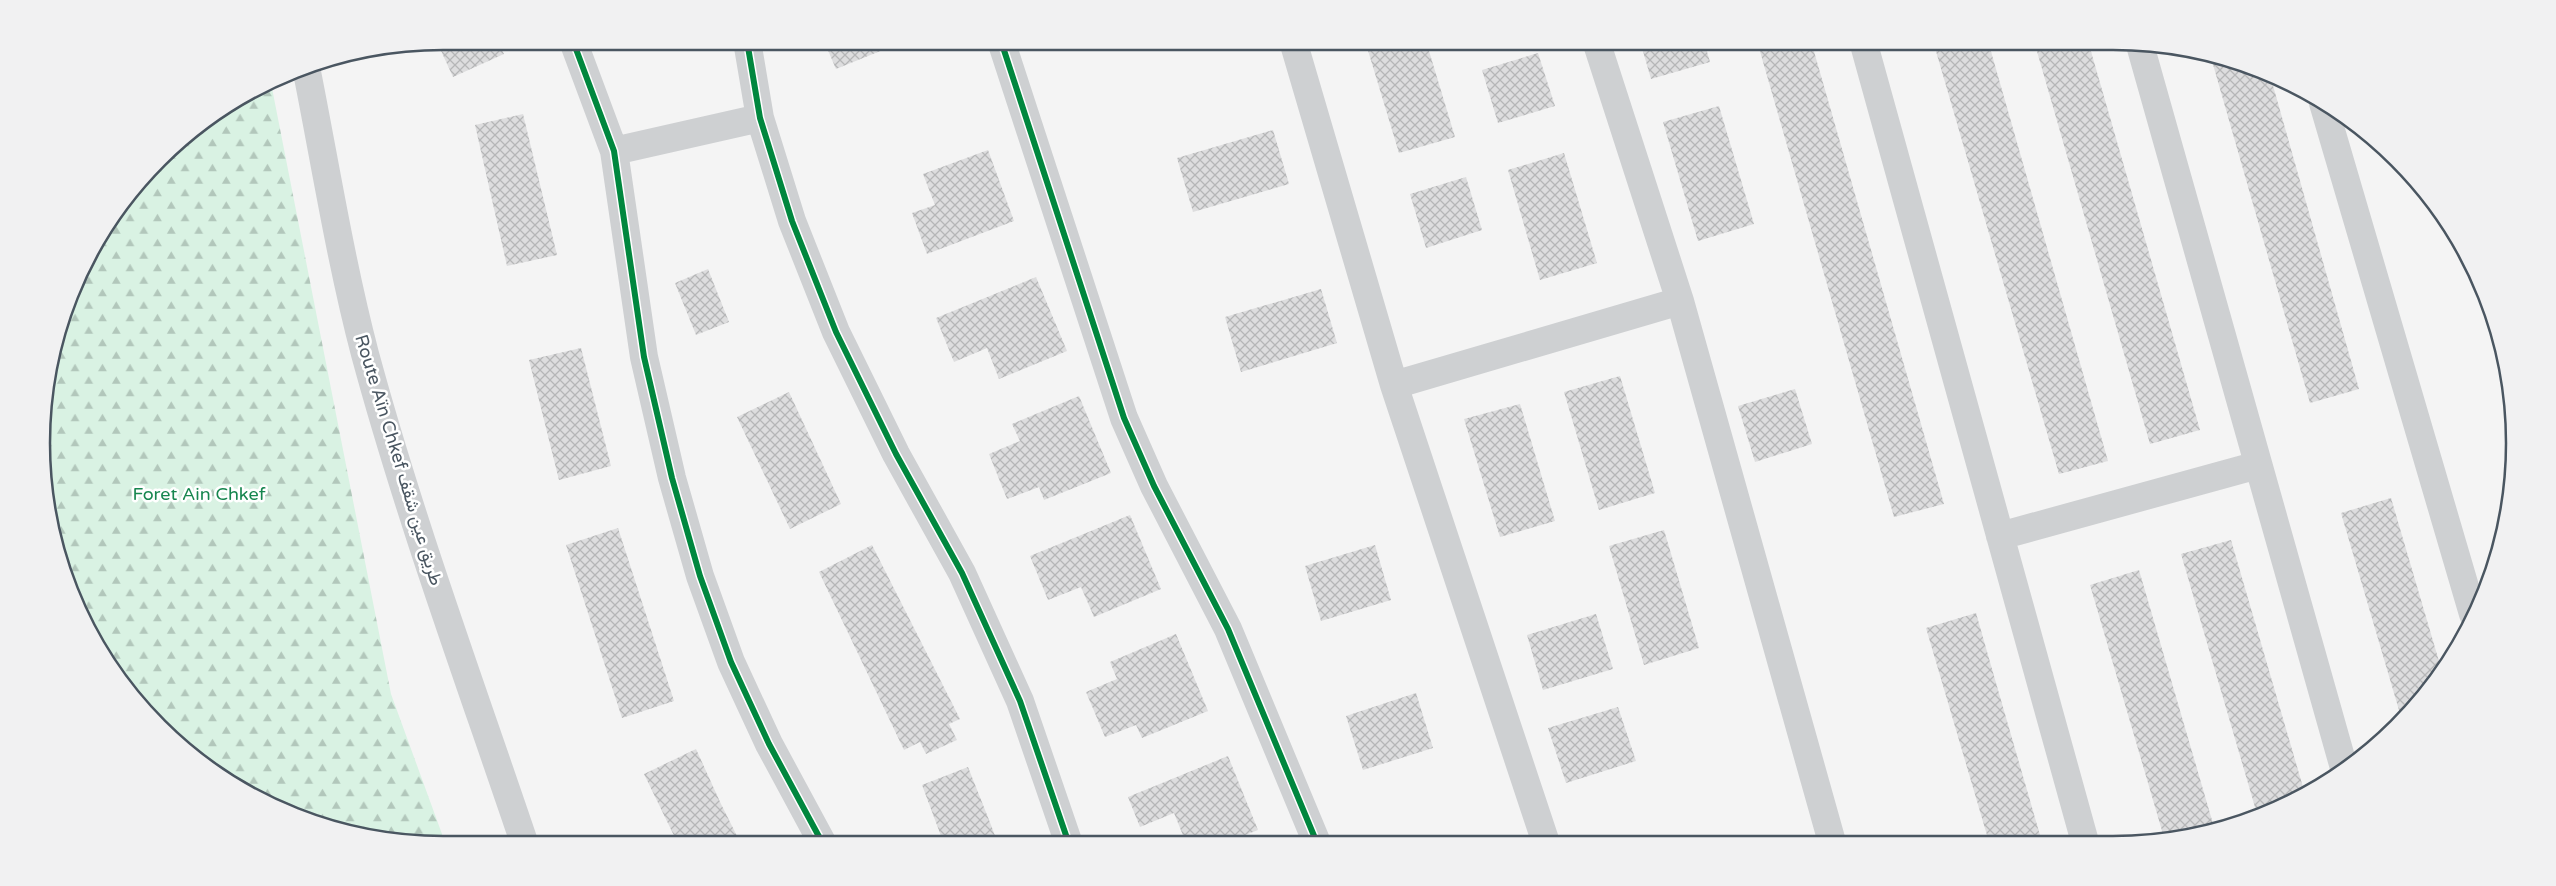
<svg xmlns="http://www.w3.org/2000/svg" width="2556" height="886" viewBox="0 0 2556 886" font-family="'Varela Round',Vazirmatn,sans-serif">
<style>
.forest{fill:url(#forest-firs)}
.building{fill:url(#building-cross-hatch)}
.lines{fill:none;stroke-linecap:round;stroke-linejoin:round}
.minor{stroke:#ced0d2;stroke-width:28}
.cycleway-casing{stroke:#fff;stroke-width:9}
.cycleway{stroke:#00873e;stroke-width:6}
.labels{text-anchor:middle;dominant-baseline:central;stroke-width:5;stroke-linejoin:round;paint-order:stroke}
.street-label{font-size:18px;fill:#4a5661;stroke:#fff}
.park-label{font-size:18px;fill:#17864f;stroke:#fff}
.rim{fill:none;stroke:#4a5661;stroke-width:2.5}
</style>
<defs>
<pattern id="forest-firs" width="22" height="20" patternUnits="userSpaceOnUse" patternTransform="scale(1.25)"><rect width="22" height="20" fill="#d9f2e3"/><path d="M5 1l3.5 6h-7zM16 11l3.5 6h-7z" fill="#b2c7bb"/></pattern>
<pattern id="building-cross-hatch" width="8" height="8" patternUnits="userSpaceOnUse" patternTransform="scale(1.25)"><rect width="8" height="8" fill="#ddddde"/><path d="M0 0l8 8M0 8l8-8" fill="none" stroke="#b5b6b7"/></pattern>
</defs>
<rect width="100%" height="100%" fill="#f4f4f4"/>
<path class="forest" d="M271,83L391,694L446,845L339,831L220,777L159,727L109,666L55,547L42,470L45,391L83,265L124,198L178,141Z"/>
<path class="building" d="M443,41H498L504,54L453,77L437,42Z
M824,41H905L836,69Z
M1374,41H1426L1455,137L1399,153L1366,44Z
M1640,41H1704L1710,62L1651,79Z
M1757,41H1811L1944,504L1894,517Z
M1933,41H1988L2108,461L2059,474Z
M2034,41H2088L2200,430L2150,444Z
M1538,53L1555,106L1498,123L1482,70Z
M2210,54L2270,75L2359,389L2310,403Z
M1719,106L1754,224L1698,241L1663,122Z
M523,114L557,255L507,266L475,125Z
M1273,130L1289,184L1193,212L1177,158Z
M988,150L1014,221L927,254L912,213L935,205L923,174Z
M1564,153L1597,263L1540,280L1508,170Z
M1466,177L1482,230L1426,248L1410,194Z
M708,269L729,322L696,335L675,283Z
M1036,277L1067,351L999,379L987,348L954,362L936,318Z
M1321,289L1337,343L1241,372L1225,317Z
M581,348L611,466L559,480L529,360Z
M1620,376L1655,493L1599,510L1564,392Z
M1795,389L1812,444L1755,462L1738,406Z
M789,392L841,504L790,529L737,417Z
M1079,396L1111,473L1044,500L1039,487L1007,499L989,454L1020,441L1012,424Z
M1520,404L1555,521L1500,537L1464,419Z
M2391,498L2441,668L2401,717L2341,513Z
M1130,515L1161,589L1094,617L1081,587L1048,600L1030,556Z
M618,528L674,701L622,718L566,545Z
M1664,530L1699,648L1644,665L1609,546Z
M2231,540L2305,794L2290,803L2257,814L2181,554Z
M872,545L960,719L949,724L957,740L926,754L920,742L904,750L819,572Z
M1375,545L1391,600L1321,621L1305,566Z
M2139,570L2214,827L2165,841L2090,585Z
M1976,613L1994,676L2042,842H1989L1926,628Z
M1596,614L1613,669L1543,690L1527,635Z
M1176,634L1208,711L1142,738L1136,725L1105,737L1086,692L1117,679L1110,662Z
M1416,693L1433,748L1363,770L1346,716Z
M1618,707L1636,761L1566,783L1548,728Z
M696,749L721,804L741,844H678L644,774Z
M1228,756L1258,830L1225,843H1186L1174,813L1140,827L1128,797Z
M968,767L991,825L998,844H944L922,785Z"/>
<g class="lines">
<path class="minor" d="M573,41L614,151L644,357L672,478L700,576L731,662L769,744L823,844
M747,41L760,118L792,221L836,332L896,454L962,573L1020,701L1069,844
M1001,41L1124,418L1154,486L1228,629L1317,843
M1293,41L1394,385L1546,843
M1596,41L1680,301L1832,842
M1863,41L2085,842
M2140,45L2344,768
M306,67C325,162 340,259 365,354C410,520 470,682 525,845
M2323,103L2473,614
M614,151L760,118
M1394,385L1680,301
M2000,536L2258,465"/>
<defs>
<path id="cycleway" d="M573,41L614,151L644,357L672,478L700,576L731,662L769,744L823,844
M747,41L760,118L792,221L836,332L896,454L962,573L1020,701L1069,844
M1001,41L1124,418L1154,486L1228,629L1317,843"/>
</defs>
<use href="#cycleway" class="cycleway-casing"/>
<use href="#cycleway" class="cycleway"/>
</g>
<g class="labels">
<g class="street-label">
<text transform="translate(399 460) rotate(73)">Route Aïn Chkef طريق عين شقف</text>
</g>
<g class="park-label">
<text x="199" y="494">Foret Ain Chkef</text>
</g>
</g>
<path d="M0 0H2556V886H0ZM443 50H2113A393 393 0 0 1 2506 443V443A393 393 0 0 1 2113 836H443A393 393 0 0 1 50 443V443A393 393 0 0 1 443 50Z" fill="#f1f1f2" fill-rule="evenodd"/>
<path class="rim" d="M443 50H2113A393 393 0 0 1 2506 443V443A393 393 0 0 1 2113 836H443A393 393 0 0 1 50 443V443A393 393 0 0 1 443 50Z"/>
</svg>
